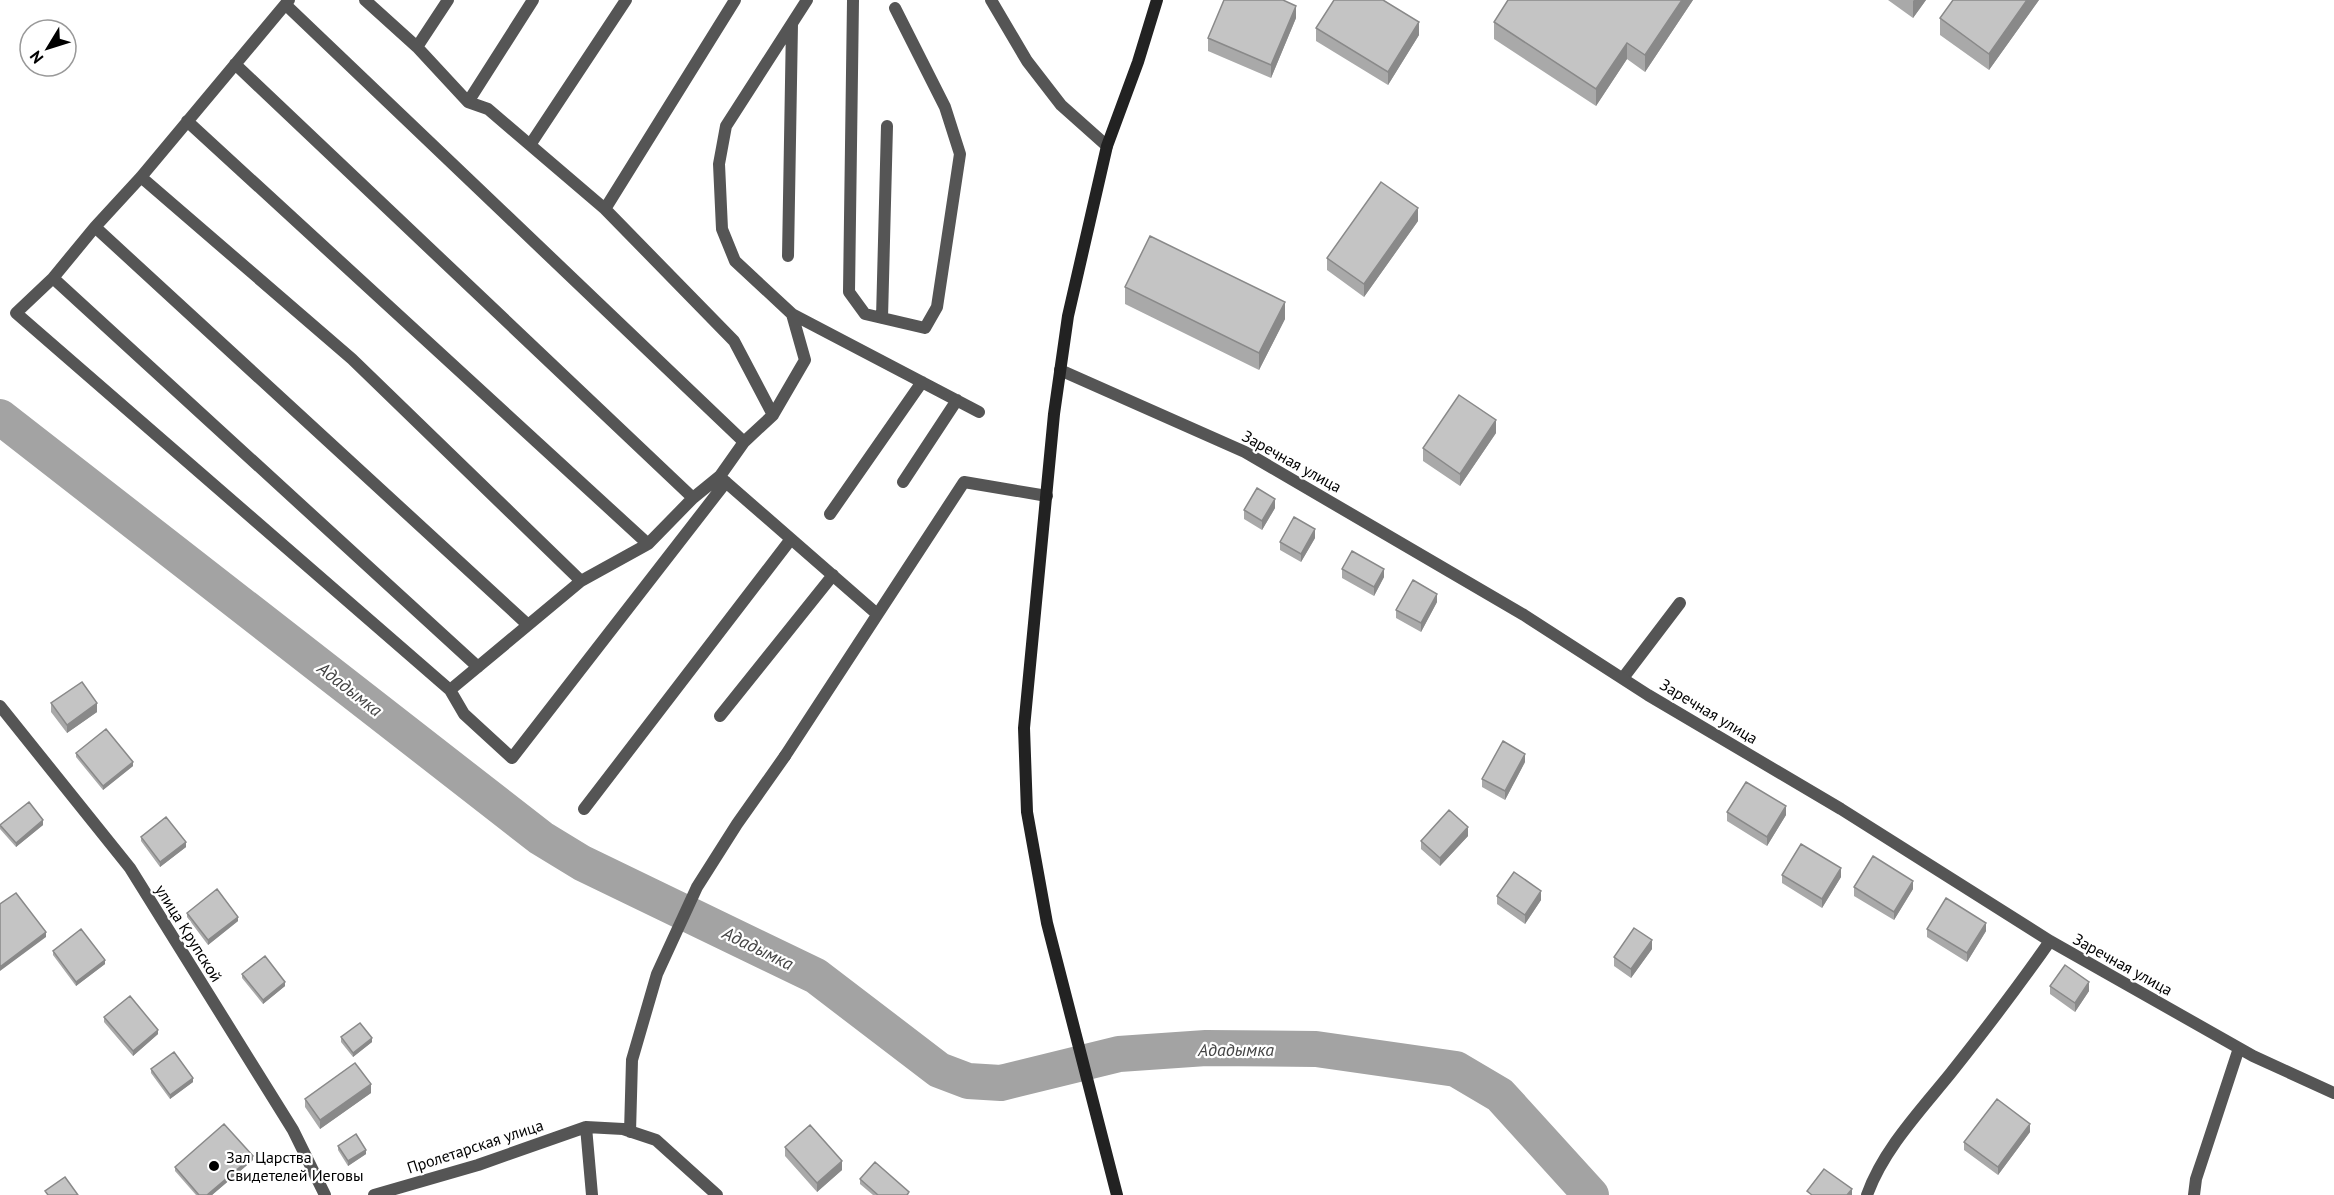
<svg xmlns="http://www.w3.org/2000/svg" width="2334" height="1195" viewBox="0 0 2334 1195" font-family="'PT Sans',sans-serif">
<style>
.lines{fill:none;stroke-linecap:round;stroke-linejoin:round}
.river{stroke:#a3a3a3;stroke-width:36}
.lane{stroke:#555;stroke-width:12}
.street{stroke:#555;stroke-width:12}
.secondary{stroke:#222;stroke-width:12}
.wall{fill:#a9a9a9}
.shaded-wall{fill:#898989}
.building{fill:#c4c4c4;stroke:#898989;stroke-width:1.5}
.poi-dot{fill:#000;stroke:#fff;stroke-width:2}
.labels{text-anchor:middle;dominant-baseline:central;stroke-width:4.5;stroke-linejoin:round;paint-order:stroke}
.street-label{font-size:16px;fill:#000;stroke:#fff}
.poi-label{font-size:16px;fill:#000;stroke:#fff;text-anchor:start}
.water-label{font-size:18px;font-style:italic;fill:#444;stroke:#fff}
</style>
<rect width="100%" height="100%" fill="#fff"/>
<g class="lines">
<path class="river" d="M0,417L541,838L582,863L816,976L939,1070L968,1081L1001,1083L1119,1054L1206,1048L1316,1049L1456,1069L1500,1095L1591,1195"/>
<path class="lane" d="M289,0L141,177L95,227L53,278L16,313L450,690
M365,0L417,47L468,102L488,109L605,209L734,341L773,415L805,360L792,314L735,261L722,229L719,164L726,126L807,0
M853,0L849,292L865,314L925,328L937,307L960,154L945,107L895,8
M286,5L744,442
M417,47L448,0
M235,64L693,498
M468,102L533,0
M187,121L648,544
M530,145L626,0
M141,177L352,359L581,581
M605,209L735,0
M95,227L528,625
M788,256L792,24
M53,278L478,667
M792,314L979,412
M882,318L887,126
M720,477L877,614
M726,482L512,758L464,714L450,690L581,581L648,544L693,498L720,476L744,442L773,415
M903,482L957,400
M830,514L922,382
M1623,678L1680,603
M720,716L833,575
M785,756L964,482L1047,496
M584,809L791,539"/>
<path class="street" d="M991,0L1027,61L1061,105L1107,146
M1060,370L1245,452L1524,615L1648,695L1841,809L2050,941L2253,1056L2334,1093
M0,706L130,868L293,1130L325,1195
M586,1127L592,1195
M630,1132L632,1060L657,974L697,887L737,824L785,756
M374,1195L478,1165L586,1127L623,1129L656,1140L717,1195
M1867,1195C1883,1150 1920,1111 1950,1074C1985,1030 2018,987 2050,941
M2194,1195L2196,1179L2239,1048"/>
<path class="secondary" d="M1117,1195L1047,923L1027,812L1024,728L1054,414L1068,316L1107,146L1138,62L1157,0"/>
</g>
<path class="wall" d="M1693,0L1645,72L1627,59L1596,106L1494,39V22Z
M1888,0H1926L1913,18Z
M1953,0H2039L1989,70L1940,35V18Z
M1296,18L1271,78L1208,51V38Z
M1316,28L1419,35L1388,85L1316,41Z
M1418,221L1364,297L1327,270V258Z
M1125,287L1285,319L1259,370L1125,304Z
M1496,433L1460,486L1423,461V448Z
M1275,508L1262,530L1244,519V510Z
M1315,538L1301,562L1280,550V542Z
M1342,569L1384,577L1374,596L1342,578Z
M1437,602L1421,632L1396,618V610Z
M51,703L97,712L67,733L51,712Z
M76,753L133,766L103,790L76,757Z
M1525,762L1505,800L1482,787V779Z
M1727,812L1786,815L1767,846L1727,821Z
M0,825H43L16,847L0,829Z
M1468,836L1440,866L1421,849V841Z
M141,837L186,847L160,867L141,841Z
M1782,875L1841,877L1822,908L1782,883Z
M1854,887L1913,889L1894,920L1854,896Z
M1497,896L1541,900L1525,924L1497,904Z
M187,913L238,921L208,945L187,917Z
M1927,929L1986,931L1967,962L1927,937Z
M1652,949L1631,978L1614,966V957Z
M53,951L105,964L76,986L53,955Z
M242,974L285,986L263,1004L242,978Z
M2050,986L2089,991L2075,1012L2050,994Z
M104,1017L158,1034L133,1056L104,1022Z
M341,1037L372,1042L353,1057L341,1042Z
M151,1069L193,1082L170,1099L151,1073Z
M371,1093L320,1129L305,1107V1099Z
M2030,1132L1998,1175L1964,1150V1142Z
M338,1146L366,1154L348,1166L338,1150Z
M785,1147L842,1170L817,1192L785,1156Z
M253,1160L212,1195H196L175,1171V1167Z
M860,1179L909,1195H873L860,1184Z"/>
<path class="shaded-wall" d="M1682,0H1693L1645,72V55Z
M1914,0H1926L1913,18V1Z
M2027,0H2039L1989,70V54Z
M1296,6V18L1271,78V65Z
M1419,22V35L1388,85V72Z
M1627,43V59L1596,106V89Z
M1418,208V221L1364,297V284Z
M1285,302V319L1259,370V353Z
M1496,420V433L1460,486V474Z
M1275,499V508L1262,530V521Z
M1315,529V538L1301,562V554Z
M1384,569V577L1374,596V587Z
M1437,594V602L1421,632V623Z
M97,703V712L67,733V725Z
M1525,754V762L1505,800V791Z
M133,762V766L103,790V786Z
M1786,806V815L1767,846V837Z
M43,820V825L16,847V843Z
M1468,827V836L1440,866V858Z
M186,842V847L160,867V862Z
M1841,868V877L1822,908V899Z
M1913,881V889L1894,920V912Z
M1541,891V900L1525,924V915Z
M238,917V921L208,945V940Z
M1986,923V931L1967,962V953Z
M46,932V937L0,971V967Z
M1652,940V949L1631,978V969Z
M105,960V964L76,986V982Z
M285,982V986L263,1004V1000Z
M2089,982V991L2075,1012V1003Z
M158,1030V1034L133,1056V1051Z
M372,1038V1042L353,1057V1053Z
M193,1078V1082L170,1099V1095Z
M371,1084V1093L320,1129V1120Z
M2030,1124V1132L1998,1175V1167Z
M366,1150V1154L348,1166V1161Z
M253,1156V1160L212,1195H207Z
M842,1161V1170L817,1192V1183Z
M1852,1189V1195H1847Z"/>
<path class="building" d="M1224,0H1283L1296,6L1271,65L1208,38Z
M1334,0H1383L1419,22L1388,72L1316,28Z
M1508,0H1682L1645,55L1627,43L1596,89L1494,22Z
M1953,0H2027L1989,54L1940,18Z
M1381,182L1418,208L1364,284L1327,258Z
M1150,236L1285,302L1259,353L1125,287Z
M1459,395L1496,420L1460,474L1423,448Z
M1257,488L1275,499L1262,521L1244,510Z
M1294,517L1315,529L1301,554L1280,542Z
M1352,551L1384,569L1374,587L1342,569Z
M1413,580L1437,594L1421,623L1396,610Z
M82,682L97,703L67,725L51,703Z
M106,729L133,762L103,786L76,753Z
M1503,741L1525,754L1505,791L1482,779Z
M1746,782L1786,806L1767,837L1727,812Z
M29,802L43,820L16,843L0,825Z
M1449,810L1468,827L1440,858L1421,841Z
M166,817L186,842L160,862L141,837Z
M1801,844L1841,868L1822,899L1782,875Z
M1873,856L1913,881L1894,912L1854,887Z
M1514,872L1541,891L1525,915L1497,896Z
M217,889L238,917L208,940L187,913Z
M16,893L46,932L0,967V904Z
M1946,898L1986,923L1967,953L1927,929Z
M1634,928L1652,940L1631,969L1614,957Z
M81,929L105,960L76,982L53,951Z
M265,956L285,982L263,1000L242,974Z
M2065,965L2089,982L2075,1003L2050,986Z
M130,996L158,1030L133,1051L104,1017Z
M360,1023L372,1038L353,1053L341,1037Z
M174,1052L193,1078L170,1095L151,1069Z
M355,1063L371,1084L320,1120L305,1099Z
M1997,1099L2030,1124L1998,1167L1964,1142Z
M224,1124L253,1156L207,1195H199L175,1167Z
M810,1125L842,1161L817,1183L785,1147Z
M356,1134L366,1150L348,1161L338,1146Z
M875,1162L909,1192L907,1195H878L860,1179Z
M1824,1169L1852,1189L1847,1195H1812L1807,1191Z
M65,1177L78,1195H48L45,1191Z"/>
<circle class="poi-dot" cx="214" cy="1166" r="6"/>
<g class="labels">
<g class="street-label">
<text transform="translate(1292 461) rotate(29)">Заречная улица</text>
<text transform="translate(1709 711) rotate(31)">Заречная улица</text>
<text transform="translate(189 933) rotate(58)">улица Крупской</text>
<text transform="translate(2123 964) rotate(29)">Заречная улица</text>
<text transform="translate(475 1146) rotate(-18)">Пролетарская улица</text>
</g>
<g class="poi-label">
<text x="226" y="1157">Зал Царства<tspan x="226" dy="18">Свидетелей Иеговы</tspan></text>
</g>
<g class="water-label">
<text transform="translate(350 689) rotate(38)">Ададымка</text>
<text transform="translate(758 948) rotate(26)">Ададымка</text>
<text x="1236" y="1049">Ададымка</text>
</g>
</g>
<g transform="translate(48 48) rotate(232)"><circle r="28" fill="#ffffff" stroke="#999999" stroke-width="1.5"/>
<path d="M0-4.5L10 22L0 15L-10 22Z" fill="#000000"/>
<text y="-9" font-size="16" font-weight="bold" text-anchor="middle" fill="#000000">N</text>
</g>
</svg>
